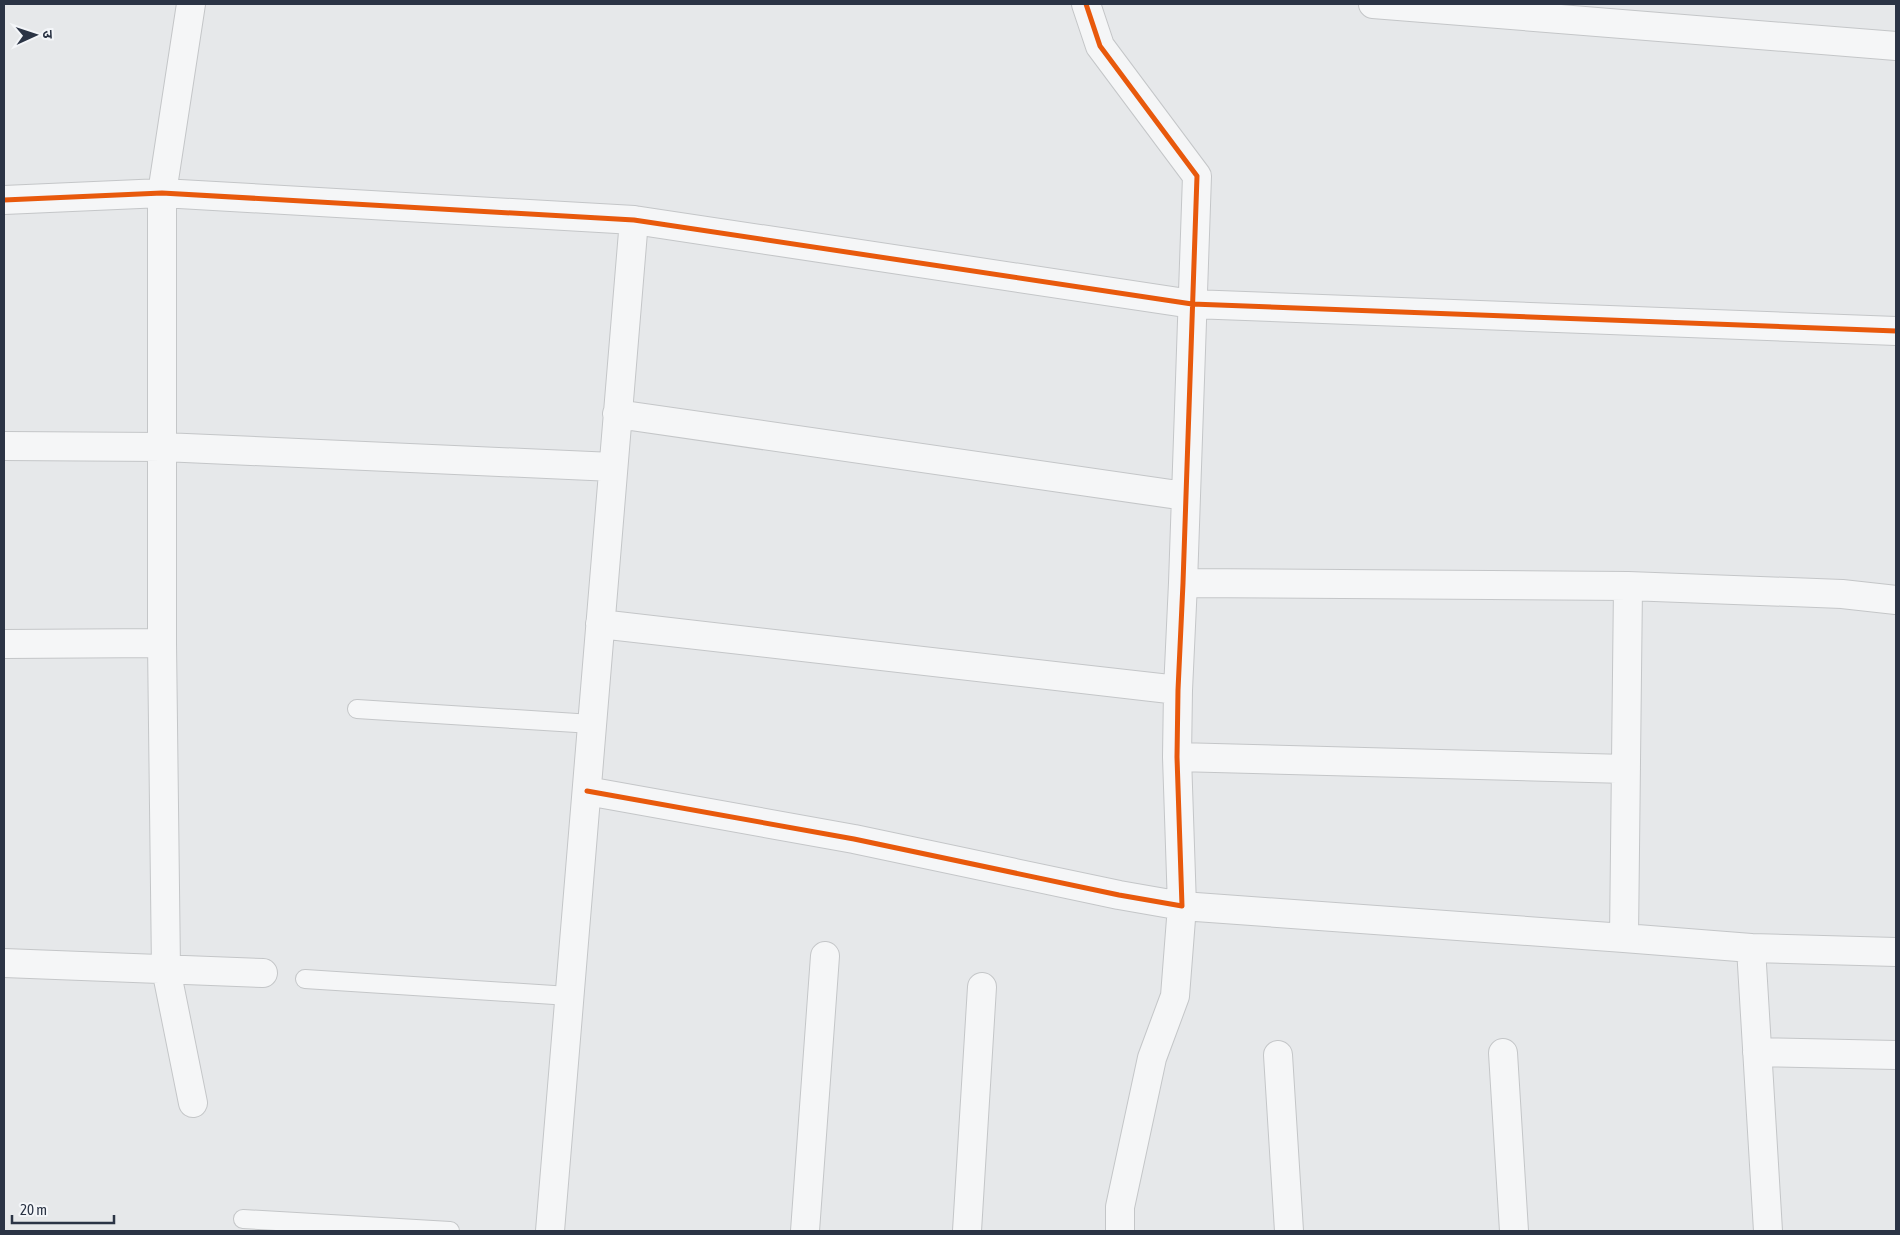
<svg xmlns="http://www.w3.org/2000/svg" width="1900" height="1235" viewBox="0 0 1900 1235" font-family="'Asap Condensed','Noto Sans Devanagari',sans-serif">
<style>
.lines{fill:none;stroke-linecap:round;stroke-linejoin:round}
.service-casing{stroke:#c4c6c8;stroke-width:20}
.minor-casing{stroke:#c4c6c8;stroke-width:30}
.service{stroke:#f5f6f7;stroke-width:18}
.minor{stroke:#f5f6f7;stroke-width:28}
.cycleway-casing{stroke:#f4f6f9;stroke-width:8}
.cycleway{stroke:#e8590c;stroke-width:5}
</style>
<rect width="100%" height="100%" fill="#e6e8ea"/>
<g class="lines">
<defs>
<path id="service" d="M357,709L592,724
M305,979L569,996
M243,1219L450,1231"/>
<path id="minor" d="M191,4L162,193V643L166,969L193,1103
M1373,4L1896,46
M4,200L162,193L634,220L1192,304L1896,331
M617,414L1185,496
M4,446L163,447L613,467
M1183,583L1628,586
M600,624L1178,690
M4,644L162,643
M1177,757L1626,769
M587,791L854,839L1119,895L1182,906L1177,757L1178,690L1183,583L1197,176L1100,46L1086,4
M1624,938L1751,948
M4,963L263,973
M1757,1052L1896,1055
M1503,1053L1514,1231
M1278,1055L1289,1231
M550,1231L634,220
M805,1231L825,956
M967,1231L982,987
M1120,1231V1207L1152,1058L1175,996L1182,906L1624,938L1628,586L1842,594L1896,600
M1768,1231L1751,948L1896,952"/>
</defs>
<use href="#service" class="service-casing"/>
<use href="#minor" class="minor-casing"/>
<use href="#service" class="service"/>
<use href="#minor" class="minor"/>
<defs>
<path id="cycleway" d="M4,200L162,193L634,220L1192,304L1896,331
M587,791L854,839L1119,895L1182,906L1177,757L1178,690L1183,583L1197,176L1100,46L1086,4"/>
</defs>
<use href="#cycleway" class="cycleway-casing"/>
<use href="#cycleway" class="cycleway"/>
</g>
<rect width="1900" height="1235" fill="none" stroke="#2b3445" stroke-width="10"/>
<g transform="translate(35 35) rotate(87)" stroke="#f4f6f9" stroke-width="4" paint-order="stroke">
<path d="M0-4L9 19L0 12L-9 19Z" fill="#2b3445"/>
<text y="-8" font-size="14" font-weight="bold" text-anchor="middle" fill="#2b3445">उ</text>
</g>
<path d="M12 1215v8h102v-8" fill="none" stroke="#2b3445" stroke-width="2.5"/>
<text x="20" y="1215" font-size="15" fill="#2b3445" stroke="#f4f6f9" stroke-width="4" paint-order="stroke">20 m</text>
</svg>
